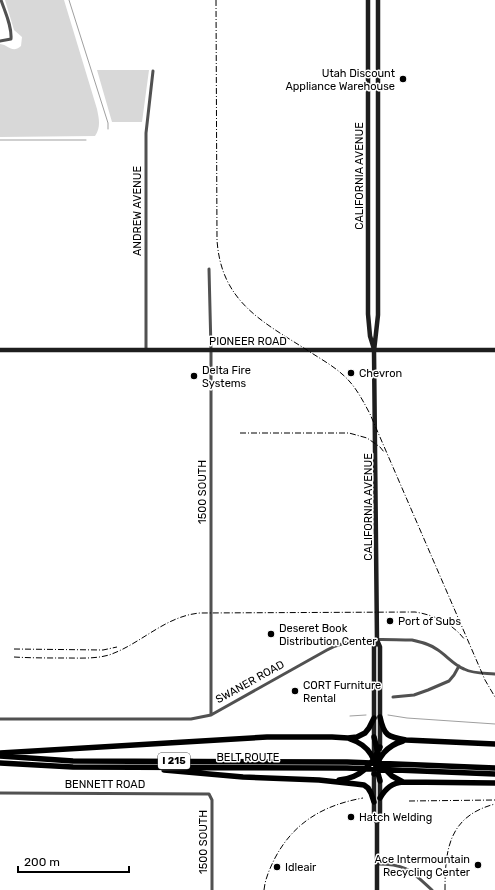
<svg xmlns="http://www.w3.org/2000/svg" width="495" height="890" viewBox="0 0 495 890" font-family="Rubik,sans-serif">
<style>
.grass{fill:#d8d8d8}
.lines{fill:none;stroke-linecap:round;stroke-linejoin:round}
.stream{stroke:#9f9f9f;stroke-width:1}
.street{stroke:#515151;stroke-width:3}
.secondary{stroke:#1e1e1e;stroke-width:4.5}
.highway{stroke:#000;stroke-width:5.5}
.rail{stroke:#000;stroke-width:1;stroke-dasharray:6 2 1 2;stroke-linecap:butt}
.poi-dot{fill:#000;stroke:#fff;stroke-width:1.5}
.labels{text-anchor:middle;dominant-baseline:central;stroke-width:3;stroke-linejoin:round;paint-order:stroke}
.shield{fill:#fff;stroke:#4c4c4c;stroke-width:1}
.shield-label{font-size:10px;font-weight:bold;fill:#000}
.poi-label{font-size:11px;fill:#000;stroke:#fff;text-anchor:start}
.street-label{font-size:11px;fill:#000;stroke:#fff}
</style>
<rect width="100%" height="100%" fill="#fff"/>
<path class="grass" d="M5,0H64L97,109C99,119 101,127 95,136L0,137V44C9,45 12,54 21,46L22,37L14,30Z
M97,70H149L142,122H112Z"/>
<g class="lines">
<path class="stream" d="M69,0L108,123V129
M0,140H86
M388,715L407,718L495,724
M350,716L366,715"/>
<path class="street" d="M0,41L11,39C12,26 5,12 1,0
M209,269L211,350V715
M146,350V133L153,71
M393,697L414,695L428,690L449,681L454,675L459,666
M0,719H191L211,715L327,650C353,636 383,640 412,640C421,642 430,644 438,650C447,656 454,665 464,669C474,674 484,673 495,674
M0,793L209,794L212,800V890
M377,864C407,864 411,871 432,890"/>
<path class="secondary" d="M368,0V314L370,336L374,349
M378,0V315L374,351L377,640L380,647V749
M0,350H495
M374,758V647L377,640
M374,771V817L377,823
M377,890V823L380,817V779"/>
<path class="highway" d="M380,717C384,736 388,737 406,740L495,744
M374,737L378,753
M350,739C372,746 375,761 380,781
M0,753L267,737H332L348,738L357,737L365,733L369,728L374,718
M0,756L73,761L347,762L495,768
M0,763L73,767L347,768L495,774
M384,768L392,776L403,782
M164,770L243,777L319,780L356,784L364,785L368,788L371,793L374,802
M374,774C378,757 386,746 403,741
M339,780C361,778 372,765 380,747
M380,798C386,788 392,783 403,782L495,783"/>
<path class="rail" d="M216,0L217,240C221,301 261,321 307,350C319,358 332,365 342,374C355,385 362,399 370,414L485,680L495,697
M240,433H349L367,438L380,447L384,452
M14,649L103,650L117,647
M14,657C31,658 49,658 66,658C80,658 95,659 109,655C141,644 165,616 200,613L415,612C435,615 453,624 465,640
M409,801L495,800
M264,890C265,879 270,868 275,858C294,822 324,805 363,798
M445,890C445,849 449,816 495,804"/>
</g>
<g class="poi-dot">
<circle cx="403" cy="79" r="4"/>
<circle cx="351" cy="373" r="4"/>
<circle cx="194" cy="376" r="4"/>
<circle cx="390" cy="621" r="4"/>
<circle cx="271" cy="634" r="4"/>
<circle cx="295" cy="691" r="4"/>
<circle cx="351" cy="817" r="4"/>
<circle cx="478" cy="865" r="4"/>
<circle cx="277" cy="867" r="4"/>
</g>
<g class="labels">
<rect class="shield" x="158" y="753" width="32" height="16" rx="3"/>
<g class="shield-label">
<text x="174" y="761">I 215</text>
</g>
<g class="poi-label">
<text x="395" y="73" text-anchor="end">Utah Discount<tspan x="395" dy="13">Appliance Warehouse</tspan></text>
<text x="202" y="370">Delta Fire<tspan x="202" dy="13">Systems</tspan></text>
<text x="359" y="373">Chevron</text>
<text x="398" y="621">Port of Subs</text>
<text x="279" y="628">Deseret Book<tspan x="279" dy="13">Distribution Center</tspan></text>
<text x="303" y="685">CORT Furniture<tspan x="303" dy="13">Rental</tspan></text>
<text x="359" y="817">Hatch Welding</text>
<text x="470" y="859" text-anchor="end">Ace Intermountain<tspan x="470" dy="13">Recycling Center</tspan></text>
<text x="285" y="867">Idleair</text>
</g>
<g class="street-label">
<text transform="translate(359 176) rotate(-90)">CALIFORNIA AVENUE</text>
<text transform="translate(137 211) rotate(-90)">ANDREW AVENUE</text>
<text x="248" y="341">PIONEER ROAD</text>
<text transform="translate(202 492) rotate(-90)">1500 SOUTH</text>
<text transform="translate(368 507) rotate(-90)">CALIFORNIA AVENUE</text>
<text transform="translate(250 682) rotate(-29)">SWANER ROAD</text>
<text x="248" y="757">BELT ROUTE</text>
<text x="105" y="784">BENNETT ROAD</text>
<text transform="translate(203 842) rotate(-90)">1500 SOUTH</text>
</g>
</g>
<path d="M18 866v6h111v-6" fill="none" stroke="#000000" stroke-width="2"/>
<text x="24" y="866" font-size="12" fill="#000000" stroke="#ffffff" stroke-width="3" paint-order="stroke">200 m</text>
</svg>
